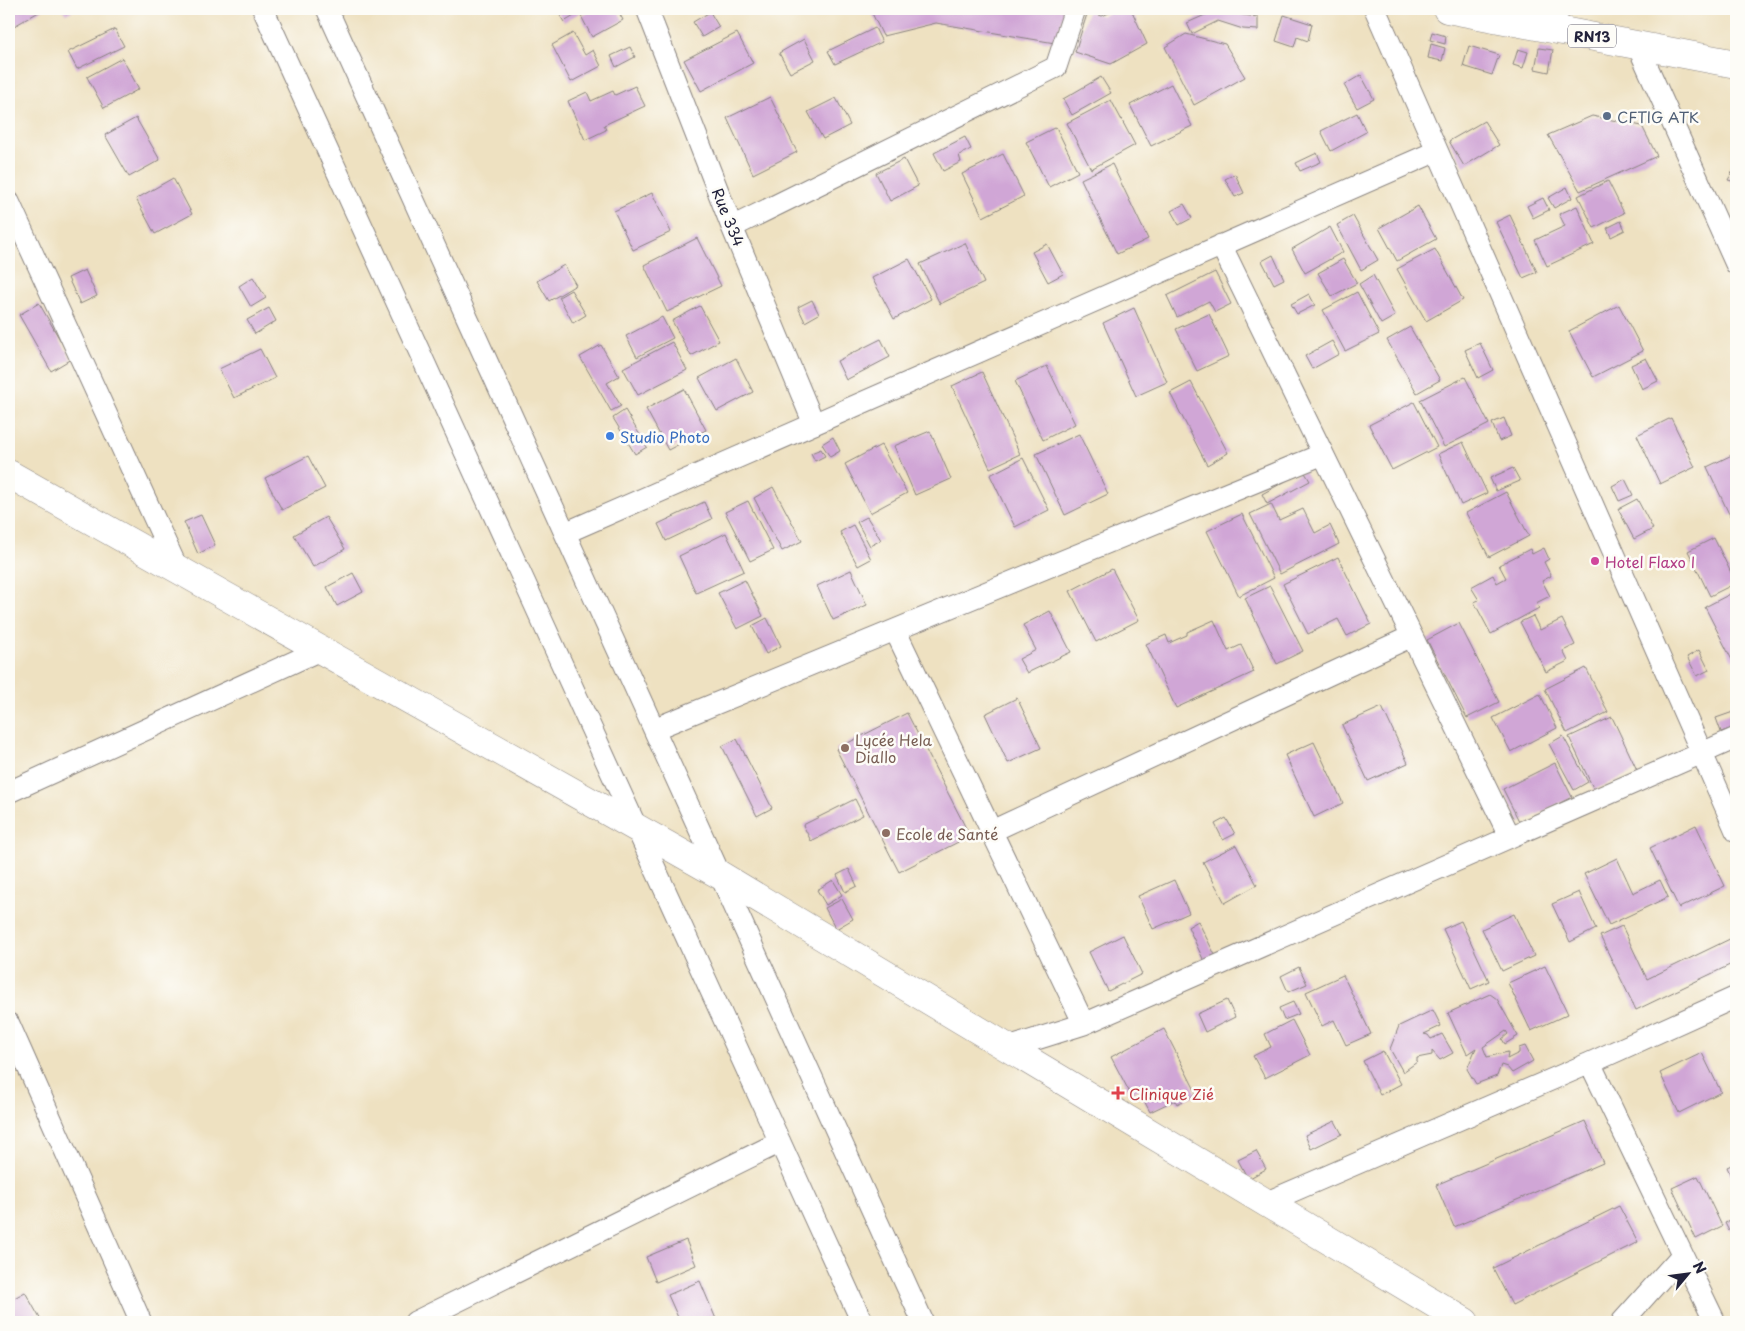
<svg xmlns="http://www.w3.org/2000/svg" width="1745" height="1331" viewBox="0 0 1745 1331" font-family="'Playpen Sans',sans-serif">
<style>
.building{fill:#d0a6d6}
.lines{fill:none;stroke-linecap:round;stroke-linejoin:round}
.street-casing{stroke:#88827e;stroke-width:23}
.secondary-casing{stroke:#88827e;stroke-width:29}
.primary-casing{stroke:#88827e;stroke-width:29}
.street{stroke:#fff;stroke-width:21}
.secondary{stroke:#fff;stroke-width:28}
.primary{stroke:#fff;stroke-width:28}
.service-dot{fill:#5c6f8a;stroke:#fdfcf7;stroke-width:2}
.shop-dot{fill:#3f7fe0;stroke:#fdfcf7;stroke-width:2}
.hotel-dot{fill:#d1479c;stroke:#fdfcf7;stroke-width:2}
.education-dot{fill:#8d6e63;stroke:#fdfcf7;stroke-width:2}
.health-dot{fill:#e0444e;stroke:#fdfcf7;stroke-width:2}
.labels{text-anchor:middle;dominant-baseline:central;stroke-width:5;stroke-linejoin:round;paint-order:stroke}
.shield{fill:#fdfcf7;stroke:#646373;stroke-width:1}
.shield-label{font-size:14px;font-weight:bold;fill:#22223b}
.service-label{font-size:15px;fill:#4e5e75;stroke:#fdfcf7;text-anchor:start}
.street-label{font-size:15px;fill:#22223b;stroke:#fdfcf7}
.shop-label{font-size:15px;fill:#366cbe;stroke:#fdfcf7;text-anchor:start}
.hotel-label{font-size:15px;fill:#b23c85;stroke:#fdfcf7;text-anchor:start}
.education-label{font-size:15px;fill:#785e54;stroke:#fdfcf7;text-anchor:start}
.health-label{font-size:15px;fill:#be3a42;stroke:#fdfcf7;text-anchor:start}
</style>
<rect width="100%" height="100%" fill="#fdfcf7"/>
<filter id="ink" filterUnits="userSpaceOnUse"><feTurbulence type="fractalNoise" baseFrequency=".02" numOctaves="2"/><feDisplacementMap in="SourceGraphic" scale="10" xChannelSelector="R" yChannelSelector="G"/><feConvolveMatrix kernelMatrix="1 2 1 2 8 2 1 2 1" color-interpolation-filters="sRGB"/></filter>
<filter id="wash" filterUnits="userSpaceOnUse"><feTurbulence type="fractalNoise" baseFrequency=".0096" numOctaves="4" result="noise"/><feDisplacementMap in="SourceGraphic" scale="20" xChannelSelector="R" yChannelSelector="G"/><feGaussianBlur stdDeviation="1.12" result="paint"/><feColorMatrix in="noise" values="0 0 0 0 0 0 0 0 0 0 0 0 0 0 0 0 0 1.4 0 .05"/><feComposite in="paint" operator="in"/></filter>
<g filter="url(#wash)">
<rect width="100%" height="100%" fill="#eee1c1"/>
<g id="blocks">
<path class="building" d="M9,9H44L9,29Z
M63,9H76L66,14Z
M556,9H586L564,22Z
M595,9H617L623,20L592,37L581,16Z
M870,9H1065L1055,43L936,23L883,36Z
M1118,9H1131L1147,44L1111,64L1075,52L1088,11L1102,16Z
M710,12L719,27L702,37L693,22Z
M1222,12L1258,17V30L1243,29L1218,21L1192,34L1187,23L1205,15Z
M1284,15L1312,24L1308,41L1297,37L1294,47L1276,41Z
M875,28L882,42L835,64L828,51Z
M115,29L124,46L77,69L68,52Z
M1432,32L1446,36L1445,44L1430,40Z
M573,33L585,55L593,50L601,66L571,82L552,45Z
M737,33L753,63L701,91L684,60Z
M1186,34L1225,44L1245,77L1194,105L1165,47Z
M804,39L815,60L790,73L779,53Z
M1431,44L1445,48L1442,61L1428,58Z
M1469,46L1499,55L1492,75L1463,66Z
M630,47L635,57L616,67L611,56Z
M1539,48L1553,50L1549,72L1535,69Z
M1518,49L1528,52L1523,68L1513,65Z
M122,58L139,89L104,108L87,77Z
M1361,75L1374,99L1357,108L1344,85Z
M1101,77L1111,93L1072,115L1063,99Z
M1171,84L1192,126L1151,146L1130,105Z
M635,86L645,106L604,125L606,130L585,140L568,101L587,92L591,101L613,91L615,95Z
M770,97L797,152L753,174L727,118Z
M836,98L850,125L823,139L808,112Z
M1111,100L1135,145L1091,169L1067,123Z
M1357,113L1366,132L1331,151L1321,131Z
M1592,116L1642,126L1657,156L1580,191L1548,135Z
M136,118L160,160L129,177L105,135Z
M1484,121L1499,145L1464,166L1449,141Z
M1056,127L1078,172L1049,187L1026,142Z
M965,137L971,149L959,155L961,162L943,171L934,153Z
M1317,153L1321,162L1300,171L1296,163Z
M1003,154L1024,196L983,217L962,174Z
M904,159L918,186L890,201L876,173Z
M1112,164L1148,239L1117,254L1081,179Z
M1736,165V182L1728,180Z
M1235,174L1244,193L1235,197L1225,179Z
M173,178L192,214L155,234L136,199Z
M1608,181L1624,213L1594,228L1578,196Z
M1567,187L1572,198L1554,208L1548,198Z
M652,193L671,232L633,250L614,211Z
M1543,198L1549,210L1533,218L1527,206Z
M1184,204L1192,218L1179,225L1171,211Z
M1418,206L1436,239L1397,261L1379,228Z
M1577,206L1594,244L1547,266L1535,240L1565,226L1559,214Z
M1510,215L1537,272L1523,278L1496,222Z
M1353,216L1378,260L1361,270L1337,225Z
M1621,221L1625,230L1611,237L1607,228Z
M1330,227L1343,252L1305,273L1292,249Z
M697,238L721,286L667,312L644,265Z
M965,243L984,283L940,304L920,264Z
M1047,244L1063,274L1048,282L1032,252Z
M1435,249L1463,300L1426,321L1397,269Z
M1273,255L1284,279L1274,284L1262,261Z
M909,259L931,299L894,319L872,278Z
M1343,259L1357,283L1332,296L1318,273Z
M564,265L576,285L549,301L537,281Z
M85,270L97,296L80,304L68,278Z
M1215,272L1231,304L1215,312L1209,301L1177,317L1167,296Z
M1373,275L1395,316L1381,324L1359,284Z
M253,277L266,298L251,307L239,286Z
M571,290L586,315L573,323L559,297Z
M1357,292L1379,334L1345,351L1323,310Z
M1309,294L1315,305L1297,314L1291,304Z
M812,300L819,314L805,322L798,307Z
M39,303L71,359L51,371L19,315Z
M1619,305L1643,351L1593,377L1569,331Z
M700,306L719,341L691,356L672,321Z
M269,308L276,321L255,334L247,320Z
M1134,308L1167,382L1136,396L1103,323Z
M1209,314L1229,356L1197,371L1176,329Z
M662,317L673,338L637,357L626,336Z
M1410,327L1440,380L1417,393L1387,340Z
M881,339L890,357L846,380L837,361Z
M1332,341L1339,354L1312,369L1305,356Z
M672,342L687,370L638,395L623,368Z
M1480,343L1493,370L1478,378L1465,350Z
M601,345L619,376L607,383L621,406L611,411L580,357Z
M260,349L275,378L234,398L219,369Z
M736,358L753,392L717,411L699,378Z
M1646,358L1658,381L1642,389L1631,365Z
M1047,366L1075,424L1043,440L1015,381Z
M982,372L1020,454L990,468L952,386Z
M1465,377L1489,424L1444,447L1420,400Z
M1191,382L1228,453L1207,465L1170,393Z
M684,389L706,430L668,450L646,409Z
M1414,402L1437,447L1392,470L1369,425Z
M625,410L647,447L635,454L613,418Z
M1504,418L1511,436L1499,441L1492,423Z
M1671,418L1695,467L1660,484L1637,435Z
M930,431L951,479L915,495L894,446Z
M1079,434L1108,494L1065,515L1036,454Z
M833,437L840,451L830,457L822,444Z
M1463,442L1487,493L1461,505L1438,454Z
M881,445L907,493L870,513L845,464Z
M821,449L825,456L815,461L811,453Z
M1736,453V513L1730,516L1707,467Z
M308,456L325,488L282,510L265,478Z
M1023,458L1049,510L1015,527L990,475Z
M1513,468L1520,481L1496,491L1490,478Z
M1304,471L1310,481L1267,504L1262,494Z
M1625,479L1633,495L1619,501L1612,486Z
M773,487L802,541L782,551L754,498Z
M1506,492L1529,536L1489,557L1466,513Z
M1637,499L1653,529L1634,539L1618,509Z
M748,501L773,550L750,561L725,512Z
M704,502L712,519L666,541L658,524Z
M1271,504L1279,520L1303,509L1315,533L1330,525L1339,544L1280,574L1250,514Z
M1242,514L1274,578L1239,596L1207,531Z
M201,515L215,545L198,554L184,522Z
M326,517L345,549L313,567L294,535Z
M867,517L881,540L870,546L857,522Z
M853,525L871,559L858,566L840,532Z
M726,533L744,571L696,593L679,556Z
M1714,538L1736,583L1710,596L1688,551Z
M1544,548L1549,559L1544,562L1551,576L1542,581L1550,596L1536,603L1539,608L1491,634L1474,602L1479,600L1471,587L1493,575L1497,583L1506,578L1499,565L1530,549L1532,554Z
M1338,557L1371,624L1347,636L1338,619L1308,634L1283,584Z
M1112,569L1139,620L1096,642L1070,591Z
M851,570L867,605L833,620L817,586Z
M353,573L363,592L337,606L327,587Z
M745,580L763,616L737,629L718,593Z
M1270,586L1303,651L1277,664L1245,598Z
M1736,591V658L1732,660L1705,607Z
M1050,611L1071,652L1027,673L1019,659L1036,650L1023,625Z
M1533,616L1540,630L1562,619L1575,645L1563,651L1568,661L1546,672L1520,622Z
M767,618L781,646L766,654L752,626Z
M1214,620L1228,651L1241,645L1254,672L1176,708L1146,644L1166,635L1169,643L1187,635V632Z
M1459,623L1499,702L1467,718L1427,640Z
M1699,650L1709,670L1697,676L1687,657Z
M1586,668L1608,712L1567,733L1545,689Z
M1540,694L1557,728L1511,752L1493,718Z
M1017,698L1041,748L1008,763L985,714Z
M1382,707L1408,763L1368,781L1342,725Z
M1736,711V727L1721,732L1716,718Z
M907,713L970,836L899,872L836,749Z
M1612,717L1637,770L1594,790L1569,737Z
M1563,736L1588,782L1574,790L1549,744Z
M737,739L772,808L757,816L722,746Z
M1314,742L1343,803L1314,817L1285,755Z
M1555,763L1572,797L1520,823L1503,789Z
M855,799L863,815L811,841L803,825Z
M1226,818L1235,834L1223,840L1215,824Z
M1696,825L1725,886L1679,908L1650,848Z
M1236,845L1257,885L1225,903L1203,862Z
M1617,858L1633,893L1660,880L1668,897L1609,925L1584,874Z
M849,869L857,886L845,892L837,875Z
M833,880L842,895L826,905L817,890Z
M1174,880L1189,913L1153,929L1138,896Z
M1579,892L1596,929L1570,942L1552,904Z
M842,899L853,919L836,929L825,908Z
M1514,914L1534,956L1502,971L1482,929Z
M1198,921L1215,955L1204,961L1188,927Z
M1461,921L1489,981L1471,989L1443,929Z
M1622,926L1647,979L1736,936V962L1636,1010L1600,936Z
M1123,935L1142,974L1108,991L1089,952Z
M1545,966L1568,1014L1531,1031L1508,983Z
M1299,967L1307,984L1288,992L1281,976Z
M1343,975L1371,1034L1346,1045L1334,1020L1322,1026L1306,992Z
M1490,994L1497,999L1518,1036L1505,1044L1502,1039L1508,1034L1506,1031L1483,1047L1487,1057L1508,1052L1507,1059L1519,1053V1048L1525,1046L1533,1061L1512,1073L1507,1067L1501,1065L1497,1076L1476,1084L1467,1069L1476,1048L1467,1054L1448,1013Z
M1227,1000L1235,1017L1205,1032L1197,1014Z
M1293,1002L1299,1014L1284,1020L1279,1008Z
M1433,1010L1441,1026L1424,1034L1428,1035L1431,1039L1442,1034L1453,1053L1440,1060L1432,1051V1055L1417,1058V1062L1403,1072L1390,1049L1399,1026Z
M1292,1020L1310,1055L1265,1078L1253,1056L1271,1047L1265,1034Z
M1164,1029L1197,1094L1177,1104L1175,1100L1150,1112L1138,1089L1130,1093L1111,1057Z
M1383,1051L1401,1084L1380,1095L1363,1061Z
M1702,1053L1721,1092L1679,1113L1660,1073Z
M1335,1121L1342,1134L1311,1149L1305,1135Z
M1585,1121L1603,1163L1454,1227L1436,1185Z
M1256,1151L1266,1169L1248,1179L1238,1160Z
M1736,1163V1188L1727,1167Z
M1698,1176L1722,1226L1696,1239L1672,1188Z
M1619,1206L1638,1242L1512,1305L1493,1268Z
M1736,1218V1228L1729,1231L1725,1223Z
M686,1240L696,1265L656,1282L646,1257Z
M700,1281L716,1319L710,1322H680L668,1295Z
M25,1292L42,1322H9V1301Z"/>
</g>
</g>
<g filter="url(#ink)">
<use href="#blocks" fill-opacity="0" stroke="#88827e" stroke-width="1"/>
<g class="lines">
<defs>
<path id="street" d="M263,9L862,1322
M327,9L923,1322
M647,9L732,227L814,424
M1375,9L1736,831
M1552,9L1562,31
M1637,44L1736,264
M9,202L178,570
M732,227L1056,67L1075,9
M1221,245L1510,837
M565,533L1437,151
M895,630L1084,1024
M654,729L1323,454
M9,792L320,650
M992,831L1412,636
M9,1024L141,1322
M1008,1048L1084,1024L1736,738
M1590,1063L1715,1322
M1265,1203L1590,1063L1736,997
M415,1322L780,1142
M1622,1322L1682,1255"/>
<path id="secondary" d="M9,474L720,875L1465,1322"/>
<path id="primary" d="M1447,9L1736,64"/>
</defs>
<use href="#street" class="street-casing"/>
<use href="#secondary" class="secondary-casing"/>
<use href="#primary" class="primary-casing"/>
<use href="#street" class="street"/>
<use href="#secondary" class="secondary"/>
<use href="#primary" class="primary"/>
</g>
</g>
<circle class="service-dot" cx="1607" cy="116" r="5"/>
<circle class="shop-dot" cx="610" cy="436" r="5"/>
<circle class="hotel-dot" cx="1595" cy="561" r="5"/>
<g class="education-dot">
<circle cx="845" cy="748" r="5"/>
<circle cx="886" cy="833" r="5"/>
</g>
<path class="health-dot" d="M1115.5 1085.5h5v5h5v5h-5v5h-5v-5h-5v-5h5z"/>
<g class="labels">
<rect class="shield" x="1568" y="24.5" width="48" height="23" rx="4"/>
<g class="shield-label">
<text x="1592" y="36">RN13</text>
</g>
<g class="service-label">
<text x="1617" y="116">CFTIG ATK</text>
</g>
<g class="street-label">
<text transform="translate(729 217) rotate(68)">Rue 334</text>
</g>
<g class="shop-label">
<text x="620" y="436">Studio Photo</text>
</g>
<g class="hotel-label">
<text x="1605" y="561">Hotel Flaxo I</text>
</g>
<g class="education-label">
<text x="855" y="739">Lycée Hela<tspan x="855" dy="17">Diallo</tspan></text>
<text x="896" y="833">Ecole de Santé</text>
</g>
<g class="health-label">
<text x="1129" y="1093">Clinique Zié</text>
</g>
</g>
<rect width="1745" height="1331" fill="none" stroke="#fdfcf7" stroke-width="30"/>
<g transform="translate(1688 1274) rotate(61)" stroke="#fdfcf7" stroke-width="4" paint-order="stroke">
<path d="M0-4L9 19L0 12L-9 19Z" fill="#22223b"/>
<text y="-8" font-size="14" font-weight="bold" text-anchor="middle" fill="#22223b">N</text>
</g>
</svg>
